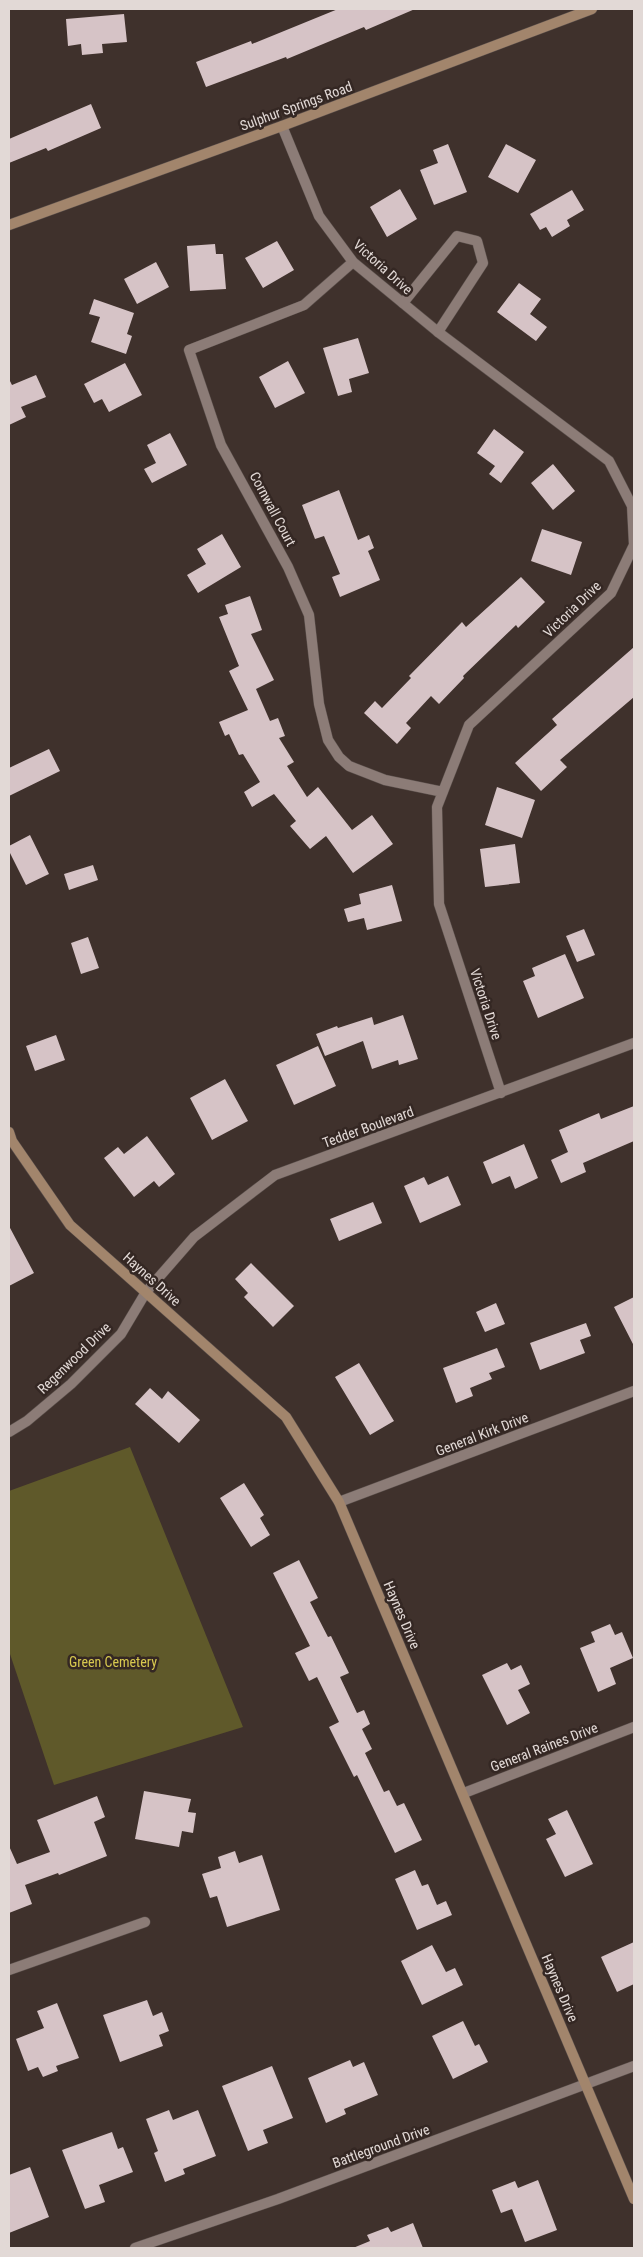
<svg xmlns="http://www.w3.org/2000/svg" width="643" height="2257" viewBox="0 0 643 2257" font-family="'Roboto Condensed',sans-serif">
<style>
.green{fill:#5f592a}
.building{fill:#d6c3c6}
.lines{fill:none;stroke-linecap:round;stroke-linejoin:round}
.lane-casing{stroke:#5a4f4b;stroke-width:11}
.street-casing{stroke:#5a4f4b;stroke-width:11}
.secondary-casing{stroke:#5a4f4b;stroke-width:11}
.lane{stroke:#8c7c77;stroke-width:10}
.street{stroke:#8c7c77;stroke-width:10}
.secondary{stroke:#a2856c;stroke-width:10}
.labels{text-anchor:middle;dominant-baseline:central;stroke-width:5;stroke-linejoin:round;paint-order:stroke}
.street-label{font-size:14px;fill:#e2d9d6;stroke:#342723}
.park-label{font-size:14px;fill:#d8c94f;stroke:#342723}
</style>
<rect width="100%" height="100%" fill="#3f312c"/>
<path class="green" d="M130,1447L243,1727L54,1785L9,1651V1491Z"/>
<path class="building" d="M338,9H415L366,30L364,27L287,59L286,57L206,87L196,62L251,41L252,44Z
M124,14L127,42L102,44L103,53L82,55L81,44L68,46L66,19Z
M91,104L101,128L48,151L46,148L9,163V139Z
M448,144L467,192L434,205L420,170L438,163L433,150Z
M506,144L536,160L518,193L488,177Z
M400,189L417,219L387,237L370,207Z
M572,190L584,210L567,220L570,226L552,237L546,227L540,230L530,214Z
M277,241L294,270L263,288L245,258Z
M215,244L216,254H223L226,289L190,291L187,246Z
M156,262L169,287L137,304L124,279Z
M519,283L541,299L530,314L547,327L536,341L497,312Z
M94,299L134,313L127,334L132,336L126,354L91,342L100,317L89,314Z
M358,338L369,373L349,379L352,392L338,396L323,348Z
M288,361L305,393L275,408L259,377Z
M125,363L142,395L109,412L102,399L94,403L84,384Z
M36,375L46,397L21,407L26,417L9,425V379L12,385Z
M494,429L524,452L501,483L489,474L495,466L477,453Z
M170,433L187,465L152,483L144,469L156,463L147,445Z
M553,464L575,491L553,510L531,483Z
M339,490L358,540L369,535L374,548L368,551L380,580L340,597L332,577L340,574L324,536L315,539L302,505Z
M542,529L582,542L571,575L531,561Z
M222,534L241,567L198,593L187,575L206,564L197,549Z
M521,577L545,602L518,628L516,625L463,676L464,678L439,704L431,696L406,723L411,728L397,744L364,713L375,701L382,708L411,678L409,676L462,622L466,627Z
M250,596L262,630L251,634L274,680L256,689L270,721L278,718L285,736L279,738L294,762L287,766L307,797L318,787L352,830L372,815L393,844L353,873L326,836L310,849L290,826L296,821L274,794L252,807L244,792L260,782L243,754L239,755L229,734L225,736L219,722L248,710L229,671L239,666L219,617L228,614L225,605Z
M634,647V697L560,760L567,767L541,791L515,763L557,725L552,719Z
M49,749L60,771L9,796V768Z
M497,787L535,800L522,838L485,825Z
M30,835L49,874L26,885L9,851V846Z
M515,844L520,883L485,887L480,849Z
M93,865L98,880L69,890L64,874Z
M392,885L402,921L367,930L364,918L348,922L344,909L361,904L359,894Z
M584,929L595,955L577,962L566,936Z
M88,937L99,968L81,974L71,943Z
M565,954L584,998L538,1018L523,981L535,976L532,968Z
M403,1015L418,1059L399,1065L398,1060L372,1069L363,1041L325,1056L316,1034L337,1026L338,1028L372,1017L374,1025Z
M56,1035L65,1060L35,1071L26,1046Z
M318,1046L336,1086L294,1105L276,1065Z
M225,1079L248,1121L212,1140L190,1098Z
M634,1106V1141L583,1163L586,1172L561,1183L551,1160L568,1152L559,1130L599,1113L601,1119Z
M147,1136L175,1174L159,1187L154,1181L134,1197L104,1158L118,1147L124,1154Z
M524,1144L538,1178L515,1189L510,1176L492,1184L483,1162Z
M448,1176L461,1205L420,1223L404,1186L424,1177L428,1185Z
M373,1202L382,1223L339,1241L330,1219Z
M9,1226L34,1273L9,1286Z
M251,1263L294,1306L273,1327L244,1297L248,1293L235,1279Z
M634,1297V1346L614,1307Z
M496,1303L505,1324L485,1332L476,1312Z
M586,1323L591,1336L580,1340L585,1353L540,1370L530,1343Z
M497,1348L505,1367L489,1373L492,1379L470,1388L473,1396L456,1403L443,1368Z
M359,1363L394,1421L370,1435L335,1377Z
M150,1388L162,1399L168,1391L200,1420L179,1443L135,1404Z
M244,1483L264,1515L260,1518L270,1535L251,1547L220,1498Z
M299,1560L318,1598L310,1602L328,1637L331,1636L349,1673L340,1677L357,1713L364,1710L370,1724L362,1729L372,1749L365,1753L384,1792L389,1790L397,1806L404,1803L422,1840L395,1853L357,1775L354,1777L329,1727L339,1722L317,1677L309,1681L295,1653L310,1646L273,1573Z
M610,1624L615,1635L622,1632L633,1658L610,1668L616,1684L598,1692L580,1648L595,1642L591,1632Z
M507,1663L511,1670L521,1665L530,1684L518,1690L530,1713L507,1725L482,1675Z
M144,1791L191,1799L188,1812L196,1813L193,1833L182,1831L179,1847L135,1839Z
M97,1796L105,1817L94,1822L107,1856L59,1875L58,1873L25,1885L32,1904L9,1913V1846L17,1864L50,1852L37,1820Z
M567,1810L593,1864L565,1877L546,1839L556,1834L548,1819Z
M235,1851L239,1863L262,1855L280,1910L227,1927L217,1896L210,1898L202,1874L221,1868L218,1857Z
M415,1870L422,1886L428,1884L437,1905L446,1901L452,1915L417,1930L395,1879Z
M634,1942V1984L617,1992L601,1957Z
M432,1945L446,1972L455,1968L463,1985L422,2005L401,1961Z
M147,2000L153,2016L162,2012L169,2031L159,2035L163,2046L120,2062L103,2015Z
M57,2003L79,2058L56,2066L58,2071L43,2077L38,2067L28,2071L16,2039L44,2028L37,2011Z
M463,2021L475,2046L479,2044L488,2062L453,2079L432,2036Z
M350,2060L353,2067L364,2062L378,2095L344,2109L346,2114L326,2123L308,2078Z
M272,2066L293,2118L263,2130L268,2143L248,2151L222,2086Z
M169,2110L173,2120L198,2110L216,2156L183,2169L185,2174L165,2182L154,2153L158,2151L146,2119Z
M112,2132L118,2149L123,2147L133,2172L99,2185L105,2202L85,2209L62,2150Z
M30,2167L49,2217L9,2233V2175Z
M538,2180L557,2230L525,2242L512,2209L501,2213L492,2190L515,2181L518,2188Z
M413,2223L423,2248H353L370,2241L367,2235L388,2227L391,2232Z"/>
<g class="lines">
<defs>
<path id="lane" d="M403,303L457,236L477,241L483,263L438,332"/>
<path id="street" d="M282,126L319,216L353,262L438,332L609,461L632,506L634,545L611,593L469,725L437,807L439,904L501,1093
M353,262L304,305L189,350L221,445L288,567L309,615L319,704L328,740L339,757L349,766L385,780L443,792
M9,1432L27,1421L71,1384L121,1334L146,1292L194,1237L275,1175L634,1043
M339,1502L634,1391
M464,1793L634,1727
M9,1970L145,1922
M135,2248L278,2199L634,2066"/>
<path id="secondary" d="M9,225L282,126L592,9
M9,1132L12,1141L70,1225L286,1417L339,1502L634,2199"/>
</defs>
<use href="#lane" class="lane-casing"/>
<use href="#street" class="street-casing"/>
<use href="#secondary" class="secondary-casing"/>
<use href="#lane" class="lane"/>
<use href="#street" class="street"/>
<use href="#secondary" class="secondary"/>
</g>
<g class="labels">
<g class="street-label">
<text transform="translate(296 106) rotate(-20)">Sulphur Springs Road</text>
<text transform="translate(383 267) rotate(42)">Victoria Drive</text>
<text transform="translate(273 509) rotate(62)">Cornwall Court</text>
<text transform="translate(572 609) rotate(-44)">Victoria Drive</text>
<text transform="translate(486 1004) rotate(72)">Victoria Drive</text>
<text transform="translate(368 1127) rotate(-20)">Tedder Boulevard</text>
<text transform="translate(152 1279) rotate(42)">Haynes Drive</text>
<text transform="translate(74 1358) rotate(-44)">Regenwood Drive</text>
<text transform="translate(482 1434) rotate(-21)">General Kirk Drive</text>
<text transform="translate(402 1615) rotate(67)">Haynes Drive</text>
<text transform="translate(544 1747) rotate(-21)">General Raines Drive</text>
<text transform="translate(560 1988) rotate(67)">Haynes Drive</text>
<text transform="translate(381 2146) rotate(-20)">Battleground Drive</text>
</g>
<g class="park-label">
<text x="113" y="1662">Green Cemetery</text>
</g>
</g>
<rect width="643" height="2257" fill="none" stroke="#e2d9d6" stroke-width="20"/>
</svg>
